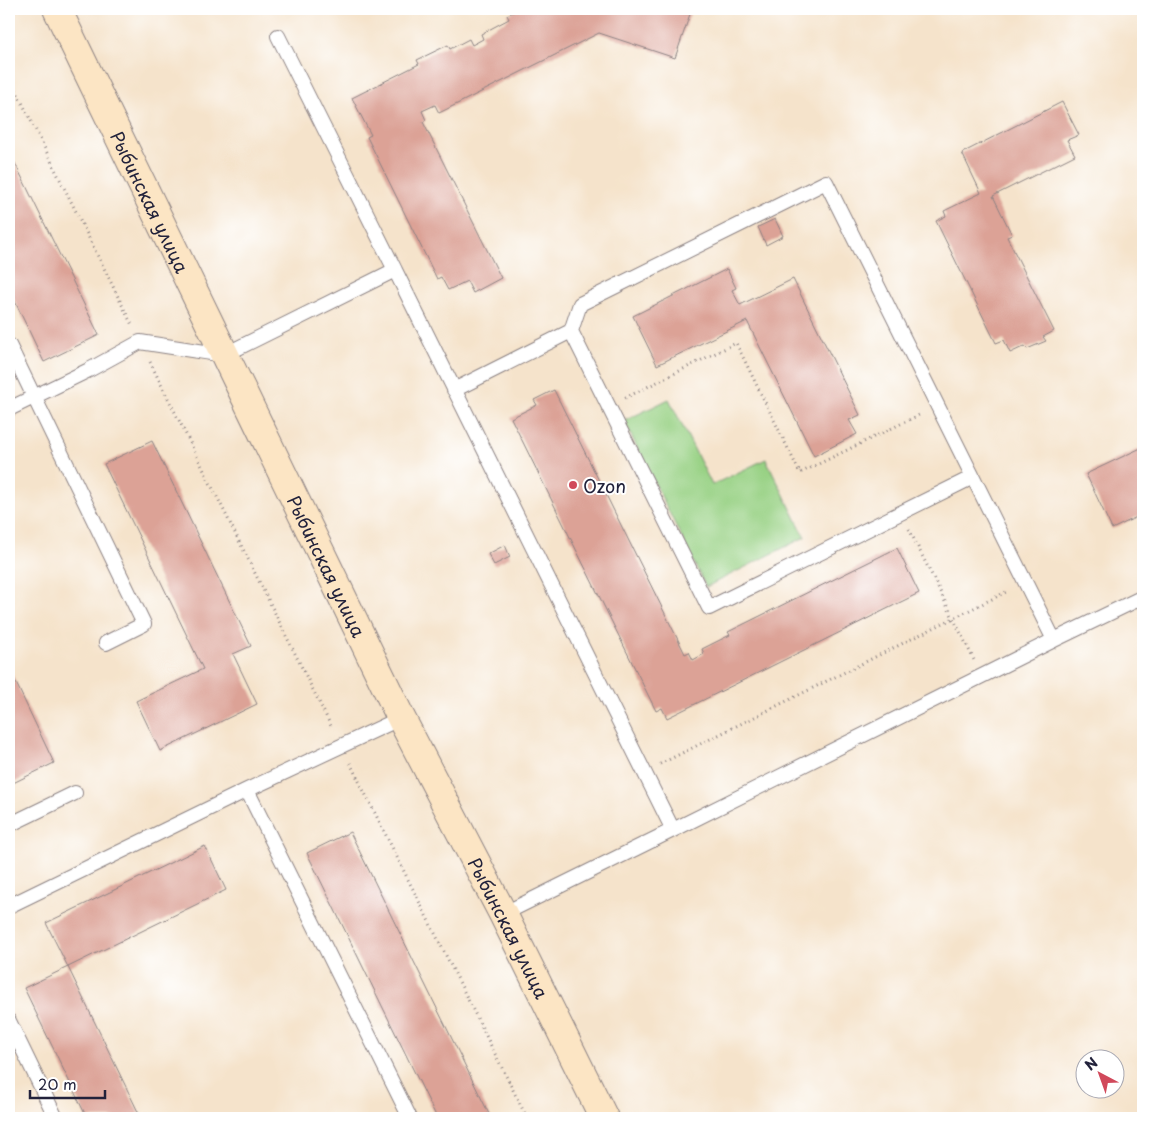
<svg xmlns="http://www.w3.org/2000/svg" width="1152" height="1127" viewBox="0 0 1152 1127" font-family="'Playpen Sans',sans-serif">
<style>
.green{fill:#98d184;stroke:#5d7a60}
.building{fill:#dca296}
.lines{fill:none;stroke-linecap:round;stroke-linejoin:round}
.service-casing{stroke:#8c8283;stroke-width:16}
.secondary-casing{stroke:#8c8283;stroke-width:30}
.path{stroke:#8c8283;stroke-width:3;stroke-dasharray:1 4;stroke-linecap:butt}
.service{stroke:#fff;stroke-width:14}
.secondary{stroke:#fce5c4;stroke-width:28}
.poi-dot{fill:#d1495b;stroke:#fff;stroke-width:2}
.labels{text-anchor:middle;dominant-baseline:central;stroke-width:4;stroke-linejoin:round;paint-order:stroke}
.street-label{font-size:18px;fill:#22223b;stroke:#fff}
.poi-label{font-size:18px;fill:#22223b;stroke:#fff;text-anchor:start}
</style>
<rect width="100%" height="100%" fill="#fff"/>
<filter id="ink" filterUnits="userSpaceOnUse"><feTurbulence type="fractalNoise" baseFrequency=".02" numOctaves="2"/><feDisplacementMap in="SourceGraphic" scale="10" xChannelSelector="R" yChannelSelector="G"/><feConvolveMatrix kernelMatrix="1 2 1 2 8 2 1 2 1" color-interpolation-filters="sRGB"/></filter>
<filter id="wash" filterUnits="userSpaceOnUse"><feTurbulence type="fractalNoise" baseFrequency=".0096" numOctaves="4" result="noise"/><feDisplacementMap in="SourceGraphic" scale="20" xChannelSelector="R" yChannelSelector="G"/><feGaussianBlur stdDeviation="1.12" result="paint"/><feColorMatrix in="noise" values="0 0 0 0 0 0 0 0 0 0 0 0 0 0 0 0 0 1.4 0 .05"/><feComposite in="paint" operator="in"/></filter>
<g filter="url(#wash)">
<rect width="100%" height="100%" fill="#f5e3cb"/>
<path class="green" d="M669,399L712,485L766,459L805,537L706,587L624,421Z"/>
<g id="blocks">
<path class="building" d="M519,9H677L690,14L675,58L599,33L439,113L435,105L422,111L426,120L423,122L501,278L473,293L467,281L448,290L441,277L437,279L367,137L371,135L352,98L419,64L417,60L448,45L450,49L469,39L472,45L483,39L481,34L509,19L507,15Z
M1062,102L1079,135L1067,140L1075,155L993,196L1012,235L1007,237L1054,331L1043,337L1046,341L1027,349L1025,346L1010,353L1004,340L996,343L936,221L946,216L944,211L981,193L962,153Z
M9,151L99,335L44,362L9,289Z
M775,219L783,236L766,245L758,227Z
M727,269L736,288L732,290L740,305L793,279L860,415L849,420L857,434L814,456L747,321L657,365L633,316Z
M554,390L685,654L689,652L693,660L704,654L702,649L730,635L728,632L897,548L919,593L667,718L662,708L656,711L511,418L537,405L534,400Z
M152,441L251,646L233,654L257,704L160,751L136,701L203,669L104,464Z
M1143,447V514L1112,529L1086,474Z
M505,545L510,557L494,565L488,554Z
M9,668L54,763L9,785Z
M350,832L491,1118H437L307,853Z
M205,846L226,890L68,967L46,923Z
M68,967L141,1118H87L24,988Z"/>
</g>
</g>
<g filter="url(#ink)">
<use href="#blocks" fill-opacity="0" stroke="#8c8283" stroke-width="1"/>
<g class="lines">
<defs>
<path id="service" d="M278,36L395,270
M571,331L580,304L826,182L973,477
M9,345L144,624L106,643
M454,390L571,331L709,608L973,477L1054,640L673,830
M9,409L89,370L140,342L224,355L395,270L673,830L503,914
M1054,640L1143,597
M247,790L410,1118
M9,825L75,793
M9,906L247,790L401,718
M9,1021L56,1118"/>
<g id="secondary">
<path id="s1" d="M57,9L401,718L503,914L604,1118"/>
</g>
</defs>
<use href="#service" class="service-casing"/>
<use href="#secondary" class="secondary-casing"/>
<path class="path" d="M9,76L132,325
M150,362L332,728
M625,398L736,343L800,473L921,414
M909,529L974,660
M350,763L527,1118
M660,764L1008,591"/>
<use href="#service" class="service"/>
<use href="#secondary" class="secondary"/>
</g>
</g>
<circle class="poi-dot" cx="573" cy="485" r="5"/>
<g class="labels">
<g class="street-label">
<text stroke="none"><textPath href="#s1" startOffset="214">Рыбинская улица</textPath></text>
<text stroke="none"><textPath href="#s1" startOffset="619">Рыбинская улица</textPath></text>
<text stroke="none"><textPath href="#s1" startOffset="1024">Рыбинская улица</textPath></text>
</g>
<g class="poi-label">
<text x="583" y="485">Ozon</text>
</g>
</g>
<rect width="1152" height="1127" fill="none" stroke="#fff" stroke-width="30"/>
<g transform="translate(1100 1074) rotate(319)"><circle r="24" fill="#ffffff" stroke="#a7a7b1"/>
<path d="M0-4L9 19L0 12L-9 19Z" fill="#d1495b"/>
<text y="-8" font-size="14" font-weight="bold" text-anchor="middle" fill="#22223b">N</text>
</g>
<path d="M30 1090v8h75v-8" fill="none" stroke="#22223b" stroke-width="2.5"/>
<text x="38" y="1090" font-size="15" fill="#22223b" stroke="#ffffff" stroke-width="4" paint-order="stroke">20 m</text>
</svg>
